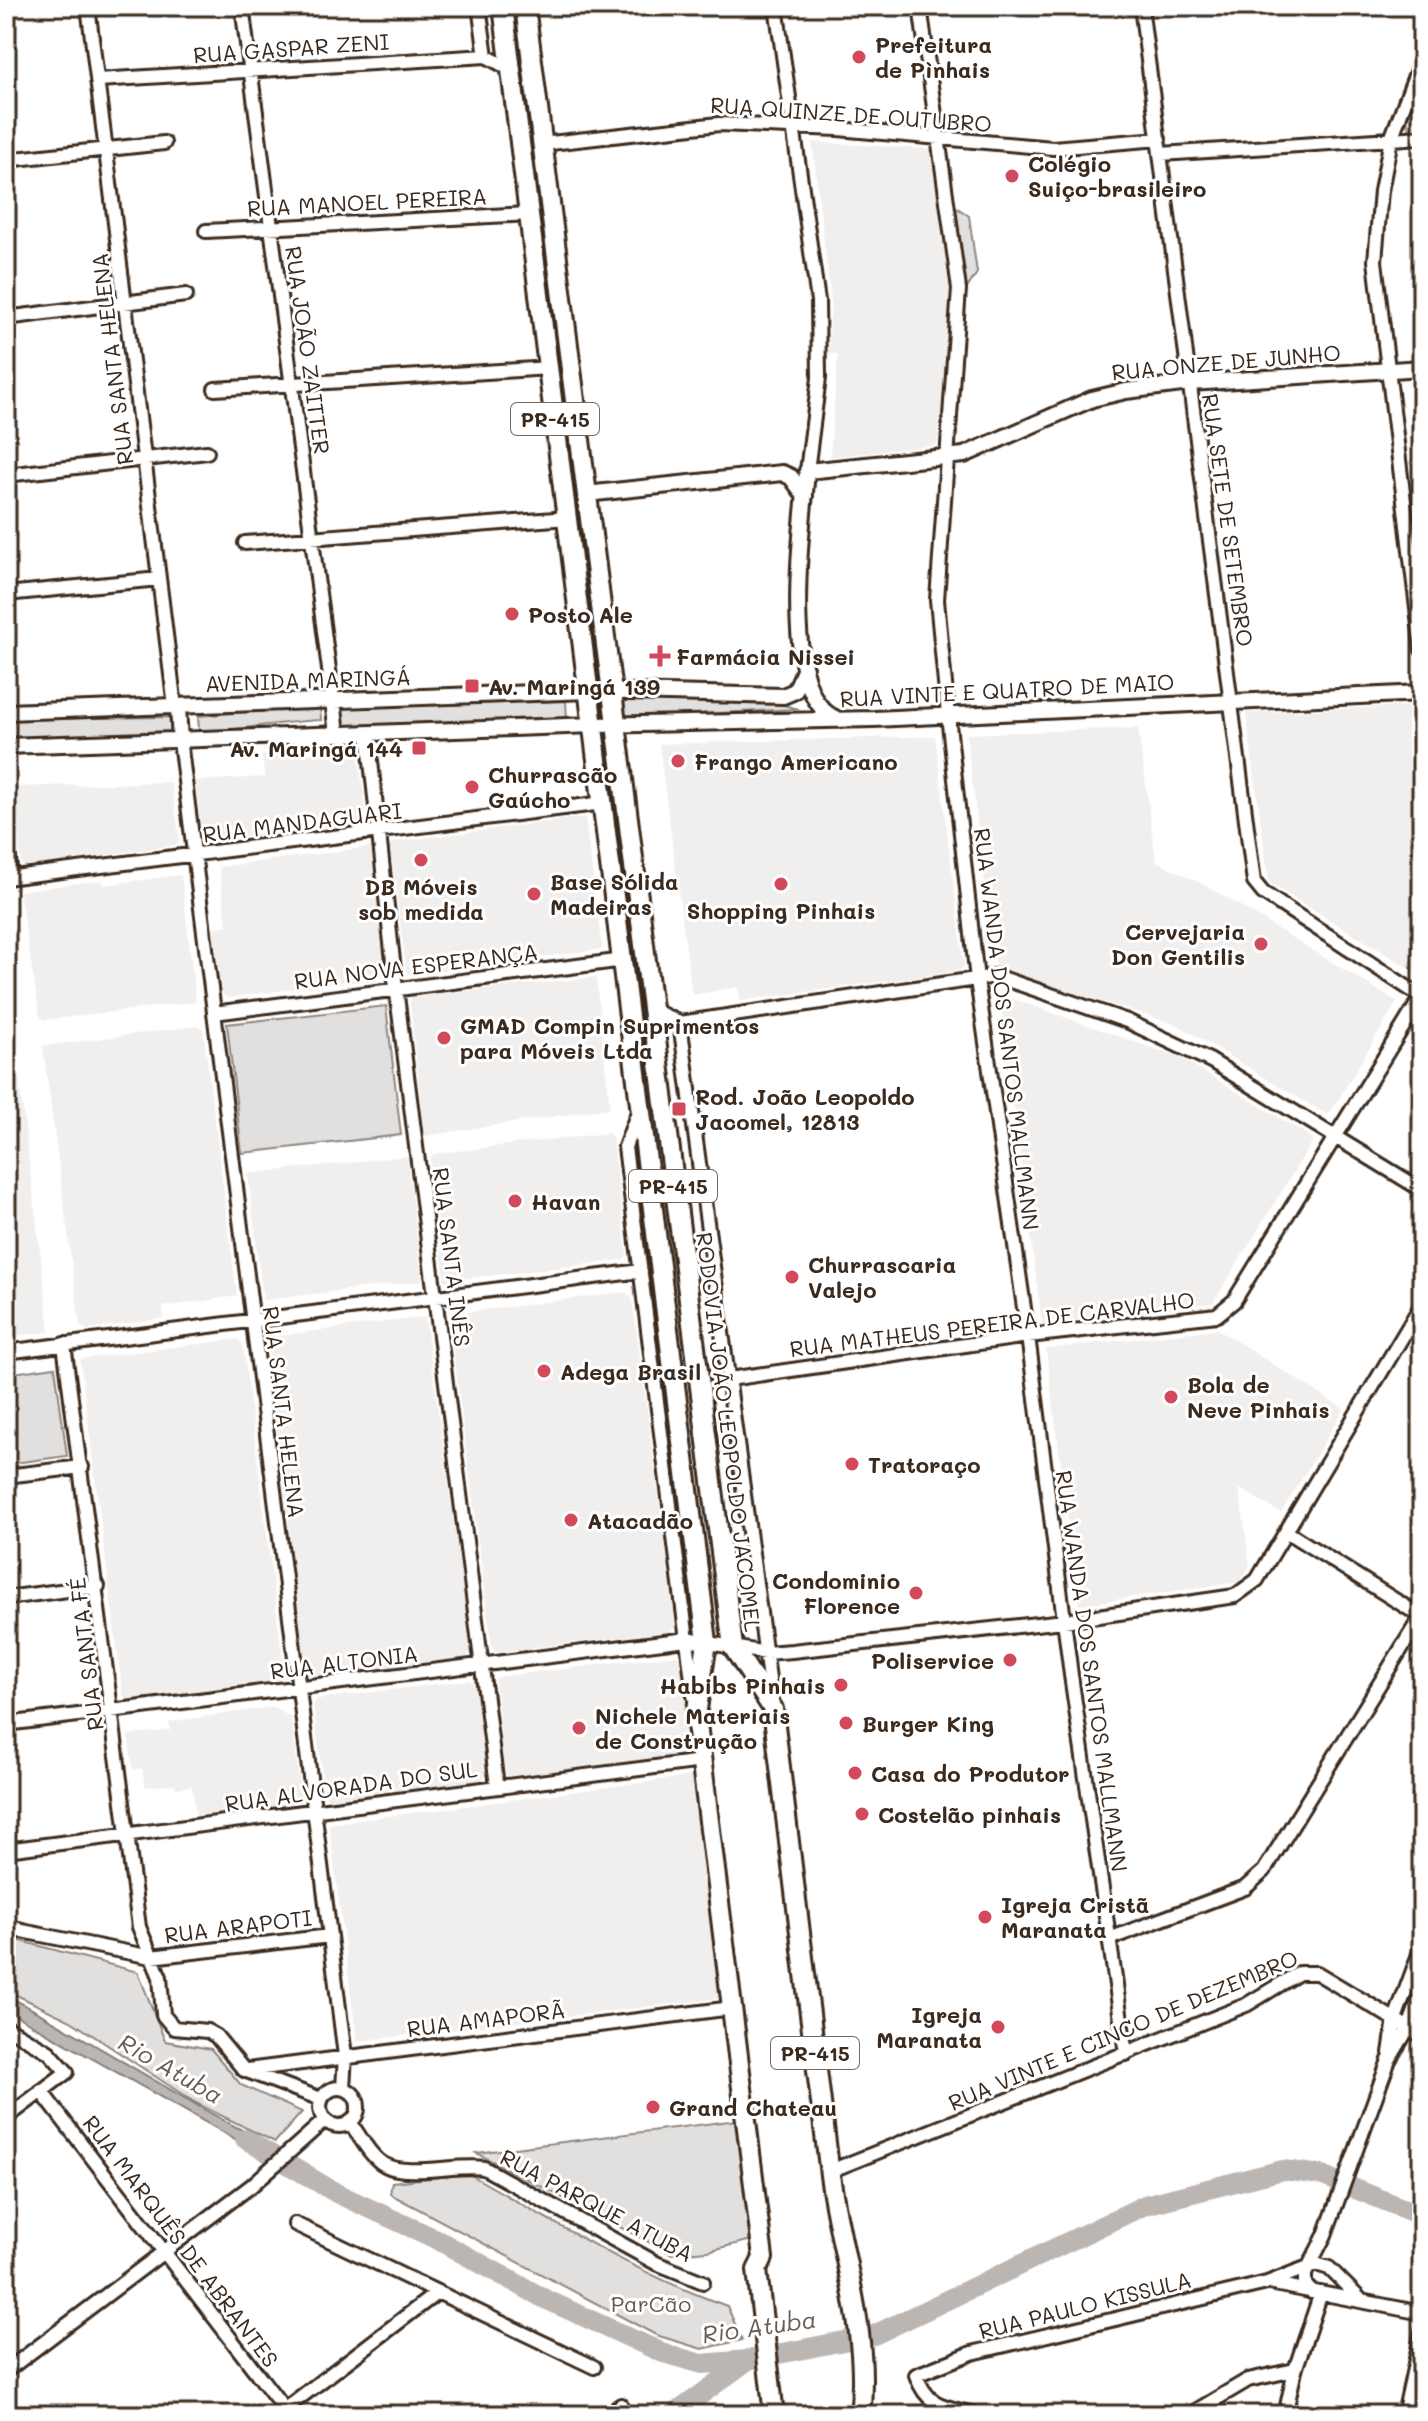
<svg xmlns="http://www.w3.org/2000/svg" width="1428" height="2421" viewBox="0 0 1428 2421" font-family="Mali,sans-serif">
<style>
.built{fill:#f1efee}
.green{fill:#e2e0de;stroke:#8e857e;stroke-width:2}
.water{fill:#bcb6b3;stroke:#887e77;stroke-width:2}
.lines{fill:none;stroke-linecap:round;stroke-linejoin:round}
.river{stroke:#bcb6b3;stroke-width:20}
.minor-casing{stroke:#3b2a1e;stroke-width:18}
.major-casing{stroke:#3b2a1e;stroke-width:20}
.highway-casing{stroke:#3b2a1e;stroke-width:24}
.minor{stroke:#fff;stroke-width:12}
.major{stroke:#fff;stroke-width:14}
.highway{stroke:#fff;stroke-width:18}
.poi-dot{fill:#d1495b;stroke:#fff;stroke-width:3}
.labels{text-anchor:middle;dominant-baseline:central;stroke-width:6;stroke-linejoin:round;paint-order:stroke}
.shield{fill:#fff;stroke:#766a62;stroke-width:2}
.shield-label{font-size:20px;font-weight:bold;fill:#3b2a1e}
.poi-label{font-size:22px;font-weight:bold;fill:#3b2a1e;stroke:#fff;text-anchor:start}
.street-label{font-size:22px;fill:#3b2a1e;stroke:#fff}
.park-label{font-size:22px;fill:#65584e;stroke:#fff}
.water-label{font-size:24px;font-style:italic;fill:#685b52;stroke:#fff}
</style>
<rect width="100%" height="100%" fill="#fff"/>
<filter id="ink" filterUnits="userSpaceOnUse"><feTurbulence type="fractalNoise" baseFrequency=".0125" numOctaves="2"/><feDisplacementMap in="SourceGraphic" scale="16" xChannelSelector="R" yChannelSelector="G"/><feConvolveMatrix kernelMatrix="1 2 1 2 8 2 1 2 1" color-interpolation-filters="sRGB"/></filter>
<g filter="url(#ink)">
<path class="built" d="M812,142L930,149L953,303L937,445L830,457L838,354H828L831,302Z
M1409,706L1414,709L1422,776V960L1416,972L1269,883L1246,713Z
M1138,728L1156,861L1214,890L1397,1002L1330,1113L1325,1114L1178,1025L996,968L966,734Z
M935,736L964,966L959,971L740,1001L738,987L692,995L659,744Z
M358,751L367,823L203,842L195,781L265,777L261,755Z
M171,782L180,841L175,845L25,867L21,864L14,787Z
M585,817L602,949L407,975L390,846L393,842Z
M371,847L387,976L227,998L222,993L213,928L227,925L219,867Z
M181,875L196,1002L44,1020L40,1017L19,891L102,880L104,885Z
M6,972L50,1332L6,1337Z
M596,977L610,1108L424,1136L410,1002L412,997Z
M1005,996L1183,1059L1311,1137L1312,1142L1213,1303L1042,1324L1000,999Z
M198,1026L203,1029L237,1296L163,1307L164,1318L86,1330L80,1325L43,1046Z
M608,1133L612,1136L627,1255L623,1260L445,1281L430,1159L433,1154Z
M407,1156L422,1281L263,1300L248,1174Z
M626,1292L632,1298L676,1626L671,1631L497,1652L492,1649L449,1318L452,1314Z
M425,1317L472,1651L467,1657L310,1678L305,1672L267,1341L271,1337Z
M1217,1329L1344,1409L1281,1513L1239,1488L1250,1566L1239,1582L1079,1605L1046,1349Z
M238,1339L243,1345L285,1679L129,1701L123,1696L80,1359Z
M677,1655L681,1658L689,1749L685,1754L510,1776L505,1774L495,1681L497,1677Z
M470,1680L477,1685L487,1772L482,1780L329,1799L325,1796L313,1703L318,1699Z
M274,1707L291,1718L302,1798L299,1804L196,1816L192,1786L176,1788L174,1784L145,1787L142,1768L133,1770L128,1735L170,1730L169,1722Z
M692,1776L723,1998L357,2041L329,1824Z"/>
<path class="green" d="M1422,82V131L1410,130L1407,121Z
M956,207L969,216L977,273L966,290Z
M622,697L760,699L799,709L624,718Z
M566,701L567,720L344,726L343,708Z
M320,706L321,720C279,722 241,730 199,732L198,716Z
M171,717L174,735L6,740V719Z
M386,1006L401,1135L242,1153L227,1024Z
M55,1367L67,1456L6,1464V1374Z
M6,1937L138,1972L165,2041L211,2049L241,2085L302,2112L275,2142L194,2102L71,2021L6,1990Z
M737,2120L752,2240L708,2251L672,2254L476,2153Z
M469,2174C553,2221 636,2274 727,2306L742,2340L702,2349L656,2335L390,2194L392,2182Z"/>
<path class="water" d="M6,1995C97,2043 182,2101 275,2147L262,2154L6,2010Z"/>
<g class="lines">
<path class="river" d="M245,2139L338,2194L436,2239L545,2299L663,2353L702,2364L748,2360L874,2335L1145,2205L1283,2170L1321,2175L1422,2216
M673,2415L747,2361"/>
<defs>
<path id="minor" d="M88,6L175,707
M242,6L333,700
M479,6L486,56L512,70
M776,6L818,301L819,378L807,471
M920,6L959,289L937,600L948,715L977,980L1028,1336L1071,1675L1126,2054
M1141,6L1254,882L1263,893L1422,997
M1422,57L1391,139L1381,191L1375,261L1422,650
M98,80L486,56
M542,144L719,124L838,129L1053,148L1159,139
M1161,154L1422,137
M6,160L164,143
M206,231L530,214
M6,318L186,295
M215,389L549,368
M6,475L207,452
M245,543L568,518
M6,594L159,579
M368,734L396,988L497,1786
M180,741L345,2056L343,2088
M6,834L11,877
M6,878L604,803
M651,1009L680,1023
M214,1013L624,960
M680,1023L996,976L1127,1021L1211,1061L1422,1190
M680,1023L772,1701
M639,1109L625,1147L694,1696
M64,1344L139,1927L160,1977L163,2015L174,2028L207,2031L216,2036L244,2070L321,2099
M6,1352L641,1271
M729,1379L1028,1336L1217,1315L1234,1301L1422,996
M6,1476L82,1467
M1287,1532L1422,1617
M6,1598L98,1586
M6,1724L687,1639L766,1653L792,1651L1064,1621L1235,1596L1257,1580L1422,1304
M6,1850L702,1761
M6,1924L22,1931L151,1957L330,1936
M1109,1939L1245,1888L1264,1871L1422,1615
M6,2027L49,2052L67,2072L6,2118
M1390,2053L1395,2019L1422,1946
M247,2070L732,2008
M320 2107a19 19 0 1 1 38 0a19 19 0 1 1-38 0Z
M41,2091L289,2415
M350,2122C359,2135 371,2158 385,2165C407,2177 457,2164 484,2168L656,2263L703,2282
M830,2171L1246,2005L1299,1973H1317L1422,2036
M295,2224L594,2367
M1274,2284L1422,2313
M1311,2292L1305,2284V2274L1325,2235L1389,2060L1409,2027L1422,1992
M6,2371L251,2186L325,2120
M277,2415L438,2292
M608,2415L621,2405
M978,2415C946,2406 928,2409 916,2375L972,2353L1267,2283L1316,2264L1329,2268L1360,2299
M1189,2415L1248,2380L1295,2370
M1285,2415L1295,2370L1321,2293
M1404,2415L1422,2331"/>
<path id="major" d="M586,494L782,473L791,477L805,496
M333,700L337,734
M178,707L180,741
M6,712L590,691L783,696L795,691L805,668
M835,718C778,693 803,523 807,471L964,455L1092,399L1126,391L1190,383L1422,368
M6,746L594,725L874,719L1422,693"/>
<path id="highway" d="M503,6L707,1642L696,1716L763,2258L757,2270L774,2415
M525,6L733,1647L773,1709C792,1864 810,2020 830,2175C841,2255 870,2333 860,2415"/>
</defs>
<use href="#minor" class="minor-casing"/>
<use href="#major" class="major-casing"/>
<use href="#highway" class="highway-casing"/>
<use href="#minor" class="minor"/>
<use href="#major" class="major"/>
<use href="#highway" class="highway"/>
</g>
</g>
<g class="poi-dot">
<circle cx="859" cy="57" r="8"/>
<circle cx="1012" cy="176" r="8"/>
<circle cx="512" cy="614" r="8"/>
<path d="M656 644h8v8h8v8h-8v8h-8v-8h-8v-8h8z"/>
<rect x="464" y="678" width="16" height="16" rx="4"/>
<rect x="411" y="740" width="16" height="16" rx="4"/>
<circle cx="678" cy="761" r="8"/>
<circle cx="472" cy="787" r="8"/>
<circle cx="421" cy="860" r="8"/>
<circle cx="781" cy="884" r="8"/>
<circle cx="534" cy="894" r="8"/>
<circle cx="1261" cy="944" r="8"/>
<circle cx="444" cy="1038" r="8"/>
<rect x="671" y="1101" width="16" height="16" rx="4"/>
<circle cx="515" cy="1201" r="8"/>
<circle cx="792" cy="1277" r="8"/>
<circle cx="544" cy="1371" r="8"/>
<circle cx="1171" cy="1397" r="8"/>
<circle cx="852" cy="1464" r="8"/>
<circle cx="571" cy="1520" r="8"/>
<circle cx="916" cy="1593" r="8"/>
<circle cx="1010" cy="1660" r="8"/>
<circle cx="841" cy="1685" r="8"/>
<circle cx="846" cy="1723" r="8"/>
<circle cx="579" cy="1728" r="8"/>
<circle cx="855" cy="1773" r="8"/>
<circle cx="862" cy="1814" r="8"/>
<circle cx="985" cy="1917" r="8"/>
<circle cx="998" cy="2027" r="8"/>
<circle cx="653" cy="2107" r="8"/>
</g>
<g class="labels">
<g class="shield">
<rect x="511" y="403" width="88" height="32" rx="6"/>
<rect x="629" y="1170" width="88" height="32" rx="6"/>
<rect x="771" y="2037" width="88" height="32" rx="6"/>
</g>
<g class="shield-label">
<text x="555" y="419">PR-415</text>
<text x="673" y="1186">PR-415</text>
<text x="815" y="2053">PR-415</text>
</g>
<g class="poi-label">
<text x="875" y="44">Prefeitura<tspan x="875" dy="25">de Pìnhais</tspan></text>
<text x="1028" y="163">Colégio<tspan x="1028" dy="25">Suiço-brasileiro</tspan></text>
<text x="528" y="614">Posto Ale</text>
<text x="676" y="656">Farmácia Nissei</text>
<text x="488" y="686">Av. Maringá 139</text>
<text x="403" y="748" text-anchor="end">Av. Maringá 144</text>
<text x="694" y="761">Frango Americano</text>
<text x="488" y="774">Churrascão<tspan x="488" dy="25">Gaúcho</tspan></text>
<text x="550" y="881">Base Sólida<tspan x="550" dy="25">Madeiras</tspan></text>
<text x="421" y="886" text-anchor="middle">DB Móveis<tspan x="421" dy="25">sob medida</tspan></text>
<text x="781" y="910" text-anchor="middle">Shopping Pinhais</text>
<text x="1245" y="931" text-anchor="end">Cervejaria<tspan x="1245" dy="25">Don Gentilis</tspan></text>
<text x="460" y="1025">GMAD Compin Suprimentos<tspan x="460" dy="25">para Móveis Ltda</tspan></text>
<text x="695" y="1096">Rod. João Leopoldo<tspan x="695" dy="25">Jacomel, 12813</tspan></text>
<text x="531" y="1201">Havan</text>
<text x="808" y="1264">Churrascaria<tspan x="808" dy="25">Valejo</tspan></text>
<text x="560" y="1371">Adega Brasil</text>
<text x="1187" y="1384">Bola de<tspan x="1187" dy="25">Neve Pinhais</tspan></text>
<text x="868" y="1464">Tratoraço</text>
<text x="587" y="1520">Atacadão</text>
<text x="900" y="1580" text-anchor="end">Condominio<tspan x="900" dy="25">Florence</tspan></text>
<text x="994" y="1660" text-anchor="end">Poliservice</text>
<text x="825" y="1685" text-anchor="end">Habibs Pinhais</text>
<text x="595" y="1715">Nichele Materiais<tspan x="595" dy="25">de Construção</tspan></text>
<text x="862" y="1723">Burger King</text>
<text x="871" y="1773">Casa do Produtor</text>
<text x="878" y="1814">Costelão pinhais</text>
<text x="1001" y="1904">Igreja Cristã<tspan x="1001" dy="25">Maranata</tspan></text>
<text x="982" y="2014" text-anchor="end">Igreja<tspan x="982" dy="25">Maranata</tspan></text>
<text x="669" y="2107">Grand Chateau</text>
</g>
<g class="street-label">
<text transform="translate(291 48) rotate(-4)">RUA GASPAR ZENI</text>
<text transform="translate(851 114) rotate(4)">RUA QUINZE DE OUTUBRO</text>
<text transform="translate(367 202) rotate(-3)">RUA MANOEL PEREIRA</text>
<text transform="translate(308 350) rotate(82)">RUA JOÃO ZAITTER</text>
<text transform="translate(112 359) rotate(-97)">RUA SANTA HELENA</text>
<text transform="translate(1226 362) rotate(-5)">RUA ONZE DE JUNHO</text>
<text transform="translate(1228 520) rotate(82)">RUA SETE DE SETEMBRO</text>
<text transform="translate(308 680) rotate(-2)">AVENIDA MARINGÁ</text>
<text transform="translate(1007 690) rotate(-3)">RUA VINTE E QUATRO DE MAIO</text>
<text transform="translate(302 822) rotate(-7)">RUA MANDAGUARI</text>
<text transform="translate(416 966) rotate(-7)">RUA NOVA ESPERANÇA</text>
<text transform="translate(1007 1029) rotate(83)">RUA WANDA DOS SANTOS MALLMANN</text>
<text transform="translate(452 1257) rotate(83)">RUA SANTA INÊS</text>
<text transform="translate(992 1324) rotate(-7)">RUA MATHEUS PEREIRA DE CARVALHO</text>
<text transform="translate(284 1412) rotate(83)">RUA SANTA HELENA</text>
<text transform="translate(729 1432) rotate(83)">RODOVIA JOÃO LEOPOLDO JACOMEL</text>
<text transform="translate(86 1654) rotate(-97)">RUA SANTA FÉ</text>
<text transform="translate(344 1662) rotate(-7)">RUA ALTONIA</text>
<text transform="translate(1092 1671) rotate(82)">RUA WANDA DOS SANTOS MALLMANN</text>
<text transform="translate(351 1786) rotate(-8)">RUA ALVORADA DO SUL</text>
<text transform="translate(238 1926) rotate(-7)">RUA ARAPOTI</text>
<text transform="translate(486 2019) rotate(-7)">RUA AMAPORÃ</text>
<text transform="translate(1123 2030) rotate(-23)">RUA VINTE E CINCO DE DEZEMBRO</text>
<text transform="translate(597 2205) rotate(28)">RUA PARQUE ATUBA</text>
<text transform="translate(181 2241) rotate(53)">RUA MARQUÊS DE ABRANTES</text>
<text transform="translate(1085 2305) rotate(-14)">RUA PAULO KISSULA</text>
</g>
<g class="park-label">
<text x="651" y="2303">ParCão</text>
</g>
<g class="water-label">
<text transform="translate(171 2068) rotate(30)">Rio Atuba</text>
<text transform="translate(759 2326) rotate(-8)">Rio Atuba</text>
</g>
</g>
<rect width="1428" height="2421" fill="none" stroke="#fff" stroke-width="32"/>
<rect x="16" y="16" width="1396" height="2389" fill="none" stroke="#3b2a1e" stroke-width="3" filter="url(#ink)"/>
</svg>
